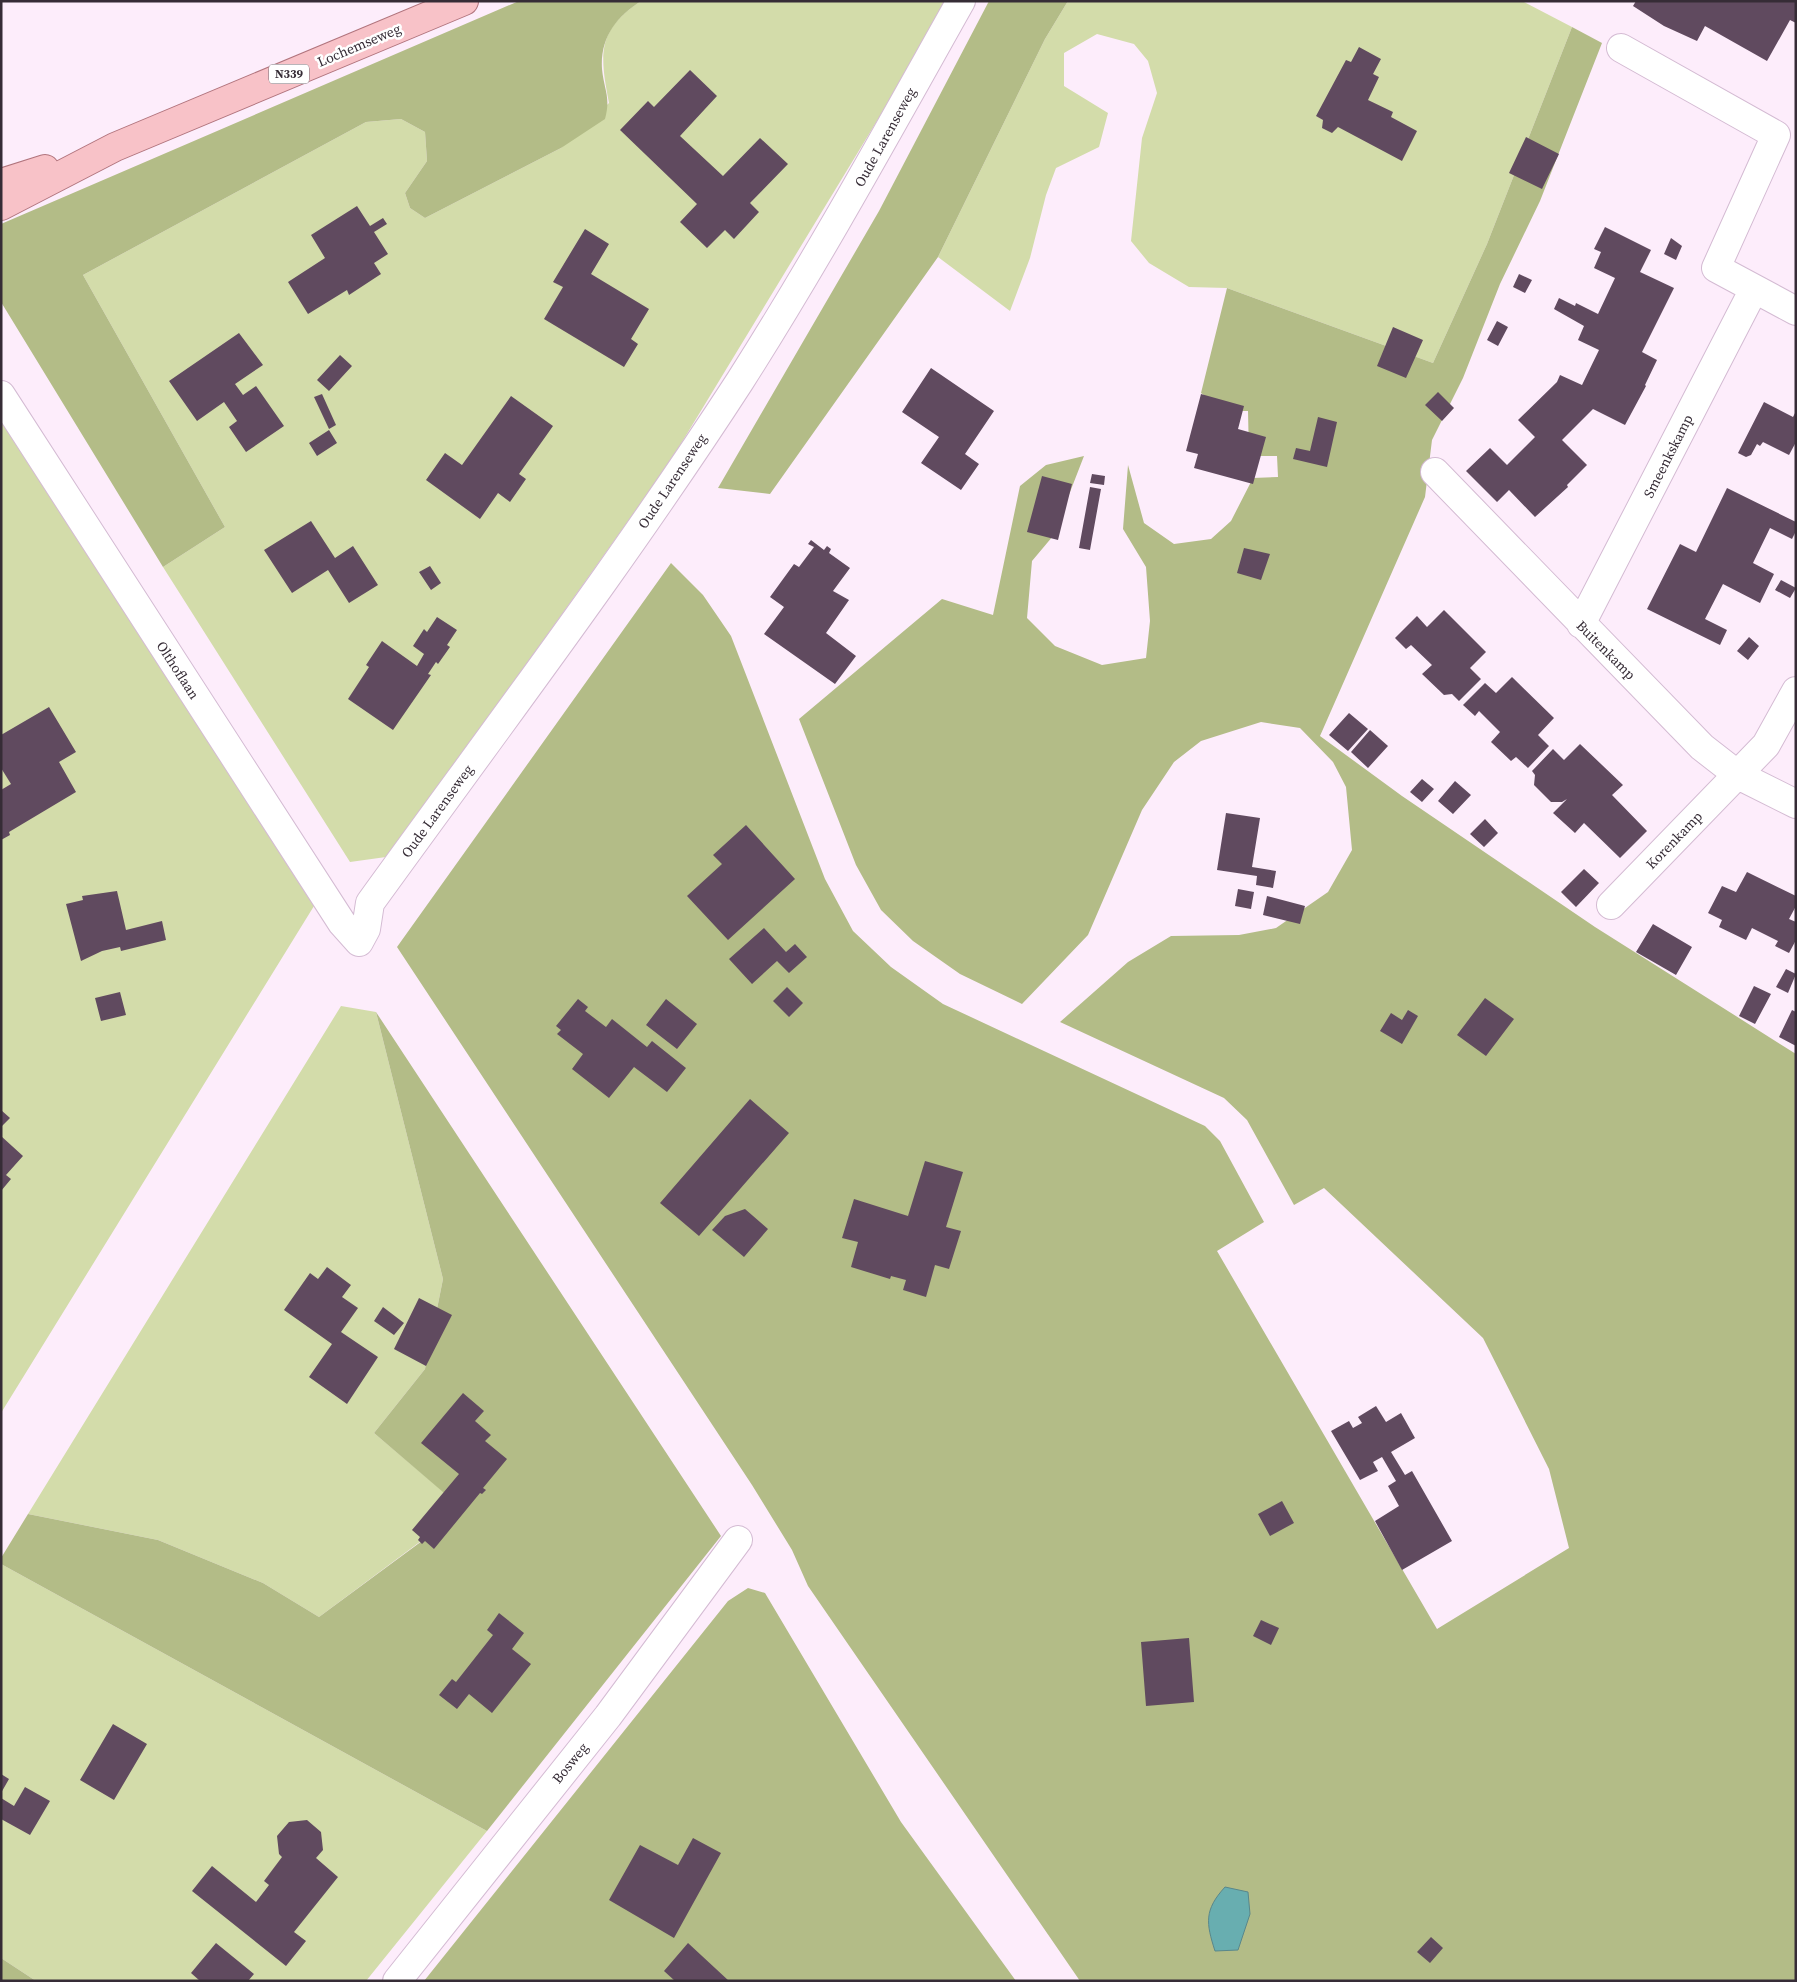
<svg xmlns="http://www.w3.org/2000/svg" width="1797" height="1982" viewBox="0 0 1797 1982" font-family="'Source Serif 4',serif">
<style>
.green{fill:#d3dcaa}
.forest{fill:#b3bc87}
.water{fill:#68aeb0;stroke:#59878b}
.building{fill:#604a5f}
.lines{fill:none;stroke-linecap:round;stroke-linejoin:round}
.minor-casing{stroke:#d4bbd3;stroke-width:30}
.primary-casing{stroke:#b1747d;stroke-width:30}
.minor{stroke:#fff;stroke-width:28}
.primary{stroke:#f8c2c8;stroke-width:28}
.labels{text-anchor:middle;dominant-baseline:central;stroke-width:5;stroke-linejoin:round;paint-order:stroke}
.shield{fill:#fff;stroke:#726b72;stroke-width:1}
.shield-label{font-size:12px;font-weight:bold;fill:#362c36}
.street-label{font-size:14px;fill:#362c36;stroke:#fff}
</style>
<rect width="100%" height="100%" fill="#fdedfb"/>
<path class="green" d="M641,1H943L948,4L668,465L410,828L386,857L350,862L163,567L225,527L83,275L366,122L401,119L425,132L427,161L405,193L410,208L425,218L561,148L609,103C600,56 596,30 641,1Z
M1068,1H1522L1572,27L1487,244L1433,363L1227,288L1189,287L1149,263L1131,241L1142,138L1157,93L1148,61L1134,44L1097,34L1064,53V86L1108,113L1099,147L1056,168L1046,195L1030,258L1010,311L938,257L1045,39Z
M1,418L298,878L314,906L1,1413Z
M341,1006L376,1012L443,1279L425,1369L374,1433L464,1509L319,1617L263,1583L158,1540L28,1514Z
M1,1564L487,1831L366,1981H36L1,1958Z"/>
<path class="forest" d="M519,1H641C616,17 600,38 602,69C604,90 611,97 605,119L561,148L425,218L410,208L405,193L427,161L425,132L401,119L366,122L83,275L225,527L163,567L1,302V224Z
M989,1H1068L1045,39L938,257L770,494L718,488L879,211Z
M1572,27L1602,43L1540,201L1500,284L1463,378L1432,440L1425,497L1320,736L1402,796L1595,927L1796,1054V1981H1080L808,1586L792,1550L752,1485L397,947L671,563L703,595L731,636L825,879L853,931L891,967L943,1004L1205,1126L1220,1141L1264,1222L1217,1251L1437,1629L1569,1548L1549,1469L1483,1338L1324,1188L1294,1205L1247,1120L1224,1098L1060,1022L1128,962L1171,936L1239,935L1276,928L1328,892L1352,850L1346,787L1333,762L1300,728L1261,722L1201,741L1174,762L1142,810L1088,935L1022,1004L960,974L913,941L881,910L856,865L799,719L942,599L993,615L1020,486L1046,465L1084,456L1053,536L1032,561L1027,618L1055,646L1102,665L1146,658L1150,621L1146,567L1123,529L1128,465L1144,523L1174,544L1211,539L1231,521L1253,478L1278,477L1277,456H1249L1248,411H1226L1201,393L1227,288L1433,363L1487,244Z
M376,1012L721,1536L487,1831L1,1564V1558L28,1514L158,1540L263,1583L319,1617L464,1510L374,1433L425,1369L443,1279Z
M748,1588L765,1593L901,1822L1016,1981H424L728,1601Z
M1,1958L36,1981H1Z"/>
<path class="water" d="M1225,1887L1248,1892L1250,1914L1238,1950L1215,1951C1206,1923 1204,1910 1225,1887Z"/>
<path class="building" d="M1636,1H1796V23L1790,20L1767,61L1705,26L1697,41L1664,26L1633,6Z
M1359,47L1381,59L1373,74L1379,77L1368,100L1393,112L1391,117L1417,131L1402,161L1338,127L1332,133L1322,128L1323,120L1316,116L1346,60L1351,62Z
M690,70L717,96L680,136L723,176L760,138L788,164L750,203L759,212L734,239L725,230L707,248L680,222L697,204L620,130L648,101L654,107Z
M1526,137L1559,154L1542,189L1509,173Z
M357,206L370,226L383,218L387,224L374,232L388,254L374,263L381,274L349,295L347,290L308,314L288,282L325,258L311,235Z
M1605,227L1651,250L1640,272L1674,288L1642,352L1657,360L1645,385L1646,386L1625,425L1593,409L1562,440L1587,465L1567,485L1568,487L1535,517L1509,490L1497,502L1466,471L1490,448L1507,465L1535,437L1518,420L1557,382L1560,375L1582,385L1599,350L1578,340L1584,326L1554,309L1559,298L1575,306L1576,303L1598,314L1615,278L1594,268L1601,252L1594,249Z
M585,229L609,244L591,274L649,309L631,339L638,344L624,367L544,319L563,287L553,282Z
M1671,238L1682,246L1676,260L1664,254Z
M1519,274L1532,280L1525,293L1513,287Z
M1497,321L1508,327L1498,346L1487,340Z
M1393,327L1423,340L1406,378L1377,366Z
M239,333L263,365L235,384L243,395L256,386L284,426L246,452L229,427L237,421L224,402L197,421L169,381Z
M340,355L352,366L329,391L317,380Z
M931,368L994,411L965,454L979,464L961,490L921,463L939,437L902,412Z
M1438,392L1454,408L1442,421L1425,405Z
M322,394L336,425L329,429L314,397Z
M1201,394L1244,406L1238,429L1266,437L1253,484L1194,468L1198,454L1186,451Z
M511,396L553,426L519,474L526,479L510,502L498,493L480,519L426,480L445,453L462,465Z
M1764,402L1793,417L1796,411V442L1789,455L1763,442L1760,446L1757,444L1751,455L1746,457L1738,453Z
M1318,417L1337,422L1327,467L1293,459L1296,448L1310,451Z
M329,430L337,443L317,456L309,443Z
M1092,474L1105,476L1104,485L1090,483Z
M1042,476L1072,484L1058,540L1027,532Z
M1090,487L1101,489L1090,550L1079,548Z
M1727,488L1796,522V531L1792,539L1770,528L1753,563L1774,574L1760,603L1723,584L1705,619L1727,630L1720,645L1647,609L1680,544L1696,552Z
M311,521L335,558L353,546L378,585L349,603L328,570L292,593L264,550Z
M811,540L824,550L827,546L831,549L829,553L850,568L833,591L849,600L826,633L856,656L835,684L764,634L784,607L770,597L794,564L799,567L814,547L808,544Z
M1244,548L1270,554L1261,580L1237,573Z
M430,566L441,583L431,590L419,572Z
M1781,580L1796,588L1790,598L1775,590Z
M1444,610L1486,652L1470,668L1481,679L1459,701L1452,694L1444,695L1422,674L1432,665L1411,645L1406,649L1395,638L1417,616L1427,627Z
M437,617L457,630L447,645L450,647L438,664L436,662L428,674L431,675L393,730L348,699L369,667L366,665L382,641L417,666L424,654L413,646L424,629L427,632Z
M1749,637L1759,646L1748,660L1737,651Z
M1512,677L1554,718L1538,735L1549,746L1528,768L1516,757L1511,761L1491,742L1500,732L1479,711L1475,716L1463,705L1485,683L1496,693Z
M49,707L76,752L59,762L76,792L9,832L10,835L1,840V790L11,784L1,768V735Z
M1349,713L1368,729L1348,751L1329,735Z
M1370,730L1388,746L1368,768L1351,752Z
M1580,744L1623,785L1612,795L1647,831L1620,858L1584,823L1575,833L1553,813L1567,799L1562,802H1551L1534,785L1535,775L1532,771L1553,749L1564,760Z
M1422,779L1434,789L1422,802L1410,792Z
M1455,781L1471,795L1453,814L1438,801Z
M1226,813L1260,818L1252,867L1276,871L1273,888L1256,885L1257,876L1217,870Z
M1485,819L1498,833L1484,847L1470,834Z
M746,825L795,879L728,940L687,896L722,864L713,855Z
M1584,869L1599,883L1576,907L1561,892Z
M1747,872L1796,896V906L1789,919L1796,922V940L1789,953L1775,946L1778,941L1752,928L1746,940L1719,927L1722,920L1708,913L1722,886L1736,892Z
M1238,889L1254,892L1251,909L1235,906Z
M117,891L126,930L162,921L166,940L121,951L120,947L102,951L81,961L66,904L83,900L82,896Z
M1267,896L1305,906L1300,924L1263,915Z
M1653,924L1692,947L1676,975L1636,952Z
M764,928L786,952L795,944L807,957L789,973L777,961L752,984L729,959Z
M1786,969L1796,974L1788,993L1776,987Z
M1754,986L1771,994L1755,1024L1739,1016Z
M787,987L803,1003L789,1017L773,1001Z
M120,992L126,1015L101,1021L95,998Z
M1485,998L1514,1019L1486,1056L1457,1035Z
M578,999L588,1007L585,1011L606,1027L612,1019L647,1047L652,1041L686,1068L667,1092L634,1067L609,1098L572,1069L583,1054L557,1034L561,1030L556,1026Z
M666,999L697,1024L677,1049L646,1025Z
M1408,1010L1418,1016L1402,1044L1380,1031L1391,1013L1402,1020Z
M1792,1010L1796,1012V1046L1779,1037Z
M750,1099L789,1133L699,1236L660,1203Z
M1,1110L10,1118L1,1127Z
M1,1136L23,1156L6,1175L11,1179L1,1191Z
M925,1161L963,1172L946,1227L961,1231L949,1269L935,1265L926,1297L903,1290L906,1280L891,1276L890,1279L851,1267L858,1242L842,1238L854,1199L908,1216Z
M745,1209L768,1229L744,1257L712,1230L725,1216Z
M327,1267L351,1285L342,1297L358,1308L341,1332L378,1357L347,1404L309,1377L332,1344L284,1310L310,1273L318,1279Z
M419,1298L452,1315L426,1366L394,1349Z
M383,1307L404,1323L394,1335L374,1321Z
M463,1393L484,1411L475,1421L491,1435L485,1441L507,1459L483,1488L486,1490L482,1494L480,1493L434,1549L425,1541L422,1544L418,1540L420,1537L412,1530L459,1474L421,1443Z
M1376,1406L1386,1422L1401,1413L1415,1438L1391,1452L1405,1475L1412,1471L1452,1541L1402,1570L1375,1521L1399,1506L1388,1486L1396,1481L1382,1457L1373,1462L1378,1471L1360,1480L1331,1431L1349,1421L1353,1428L1362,1423L1358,1417Z
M1282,1501L1294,1523L1270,1536L1258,1514Z
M499,1613L524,1633L512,1649L531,1664L492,1713L469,1694L457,1709L439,1695L452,1679L456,1682L493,1635L487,1630Z
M1261,1620L1279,1628L1271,1645L1253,1636Z
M1189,1638L1194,1702L1146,1706L1141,1642Z
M113,1724L147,1744L114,1800L80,1780Z
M1,1774L9,1779L1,1793Z
M25,1787L50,1801L30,1835L1,1819V1798L14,1806Z
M307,1820L321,1832L323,1850L316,1858L338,1877L294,1932L306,1941L286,1966L192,1891L212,1866L256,1902L269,1885L264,1881L282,1857L279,1854L277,1836L289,1822Z
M693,1838L721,1853L674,1938L609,1900L640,1845L678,1865Z
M1431,1937L1443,1948L1430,1963L1417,1952Z
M216,1943L254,1974L248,1981H200L191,1973Z
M688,1943L729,1981H675L664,1971Z"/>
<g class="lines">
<defs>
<path id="minor" d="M1621,48L1776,135L1716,268L1796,311
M1,395L342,923L359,942L366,929L370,903C495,730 624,560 740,381C819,257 889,129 961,1
M1435,472L1702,747L1738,775L1796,804
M1581,624L1754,289
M1611,905L1766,745L1796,691
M397,1981L608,1716L738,1540"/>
<path id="primary" d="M1,183L45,169
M1,206L115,147L464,1"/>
</defs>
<use href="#minor" class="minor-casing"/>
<use href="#primary" class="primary-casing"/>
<use href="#minor" class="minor"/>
<use href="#primary" class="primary"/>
</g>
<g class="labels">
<rect class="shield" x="269" y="64.5" width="40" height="19" rx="4"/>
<g class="shield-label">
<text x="289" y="74">N339</text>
</g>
<g class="street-label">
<text transform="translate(359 45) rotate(-23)">Lochemseweg</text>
<text transform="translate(885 137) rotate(-61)">Oude Larenseweg</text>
<text transform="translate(1668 456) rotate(-63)">Smeenkskamp</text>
<text transform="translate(672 481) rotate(-56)">Oude Larenseweg</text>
<text transform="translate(1606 650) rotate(45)">Buitenkamp</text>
<text transform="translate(178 670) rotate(57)">Olthoflaan</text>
<text transform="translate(437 811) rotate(-54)">Oude Larenseweg</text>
<text transform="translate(1674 840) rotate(-46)">Korenkamp</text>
<text transform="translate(570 1763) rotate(-51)">Bosweg</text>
</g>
</g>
<rect width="1797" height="1982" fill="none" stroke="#362c36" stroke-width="5"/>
</svg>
